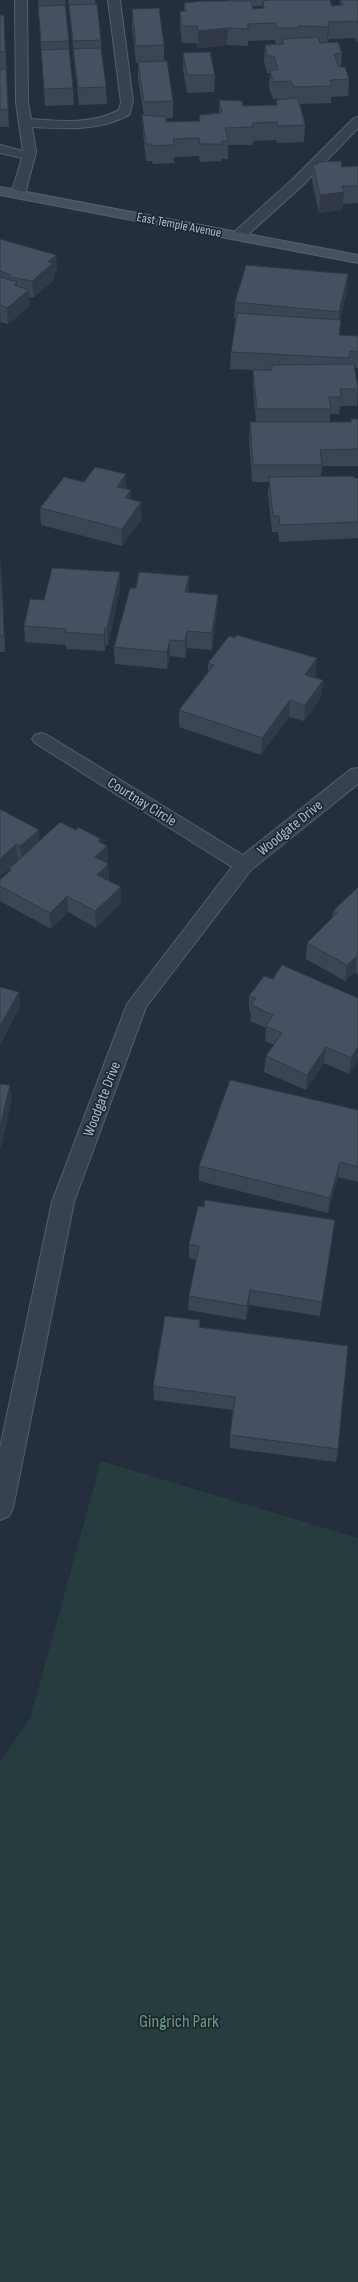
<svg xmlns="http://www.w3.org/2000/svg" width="358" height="2282" viewBox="0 0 358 2282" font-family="'Sofia Sans Condensed',sans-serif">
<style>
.green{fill:#263c3f}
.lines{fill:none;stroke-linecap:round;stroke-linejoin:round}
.lane-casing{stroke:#565f6c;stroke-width:2}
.street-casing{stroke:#565f6c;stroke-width:2}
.secondary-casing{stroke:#565f6c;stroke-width:2}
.lane{fill:#38414e;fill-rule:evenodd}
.street{fill:#38414e;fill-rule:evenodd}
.secondary{fill:#465061;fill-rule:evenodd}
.wall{fill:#3b4654;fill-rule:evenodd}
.shaded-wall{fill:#303945}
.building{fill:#455162;stroke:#303945}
.labels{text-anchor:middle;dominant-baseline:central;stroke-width:3.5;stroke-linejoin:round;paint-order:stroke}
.far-street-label{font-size:13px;fill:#b4bcc9;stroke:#1d2633}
.street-label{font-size:15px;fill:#b4bcc9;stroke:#1d2633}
.near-park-label{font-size:18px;fill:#6b9a76;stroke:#1d2633}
</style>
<rect width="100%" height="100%" fill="#242f3e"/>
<path class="green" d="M101,1461L358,1538V2282H0V1761L30,1719Z"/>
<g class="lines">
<defs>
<path id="lane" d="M15,0H27L28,102L31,119C62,121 91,125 119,110L121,102L108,0H120L133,102L129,115C98,131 67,129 32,127L36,152L25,194L18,198L11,194L22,158L0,153V145L23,151L16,102Z
M358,117V128L303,185L243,239H233L231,236L233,233L293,179L354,118Z"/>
<path id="street" d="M41,733L47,735L243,855L351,769L358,768V784L251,870L146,1007L74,1202L13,1508L9,1516L0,1520V1448L52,1202L127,1004L232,867L35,743L32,739L35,735Z"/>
<path id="secondary" d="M0,187L358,255V263L0,195Z"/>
</defs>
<use href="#lane" class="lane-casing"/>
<use href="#street" class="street-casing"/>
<use href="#secondary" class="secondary-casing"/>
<use href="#lane" class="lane"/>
<use href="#street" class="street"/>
<use href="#secondary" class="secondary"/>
</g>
<path class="wall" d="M38,0H65L73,88L74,105L45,106Z
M68,0H95L101,40L102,55L106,87L107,104L79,105Z
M227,0H330L332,6L340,5V0H358V42H357L355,38L329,39L328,42L327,43L342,53L341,67L349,79L348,96L331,97V103L300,104L305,125L304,142L277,143L276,140L253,141V145H228V159H222V161L200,162L199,156L174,157V163L153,164L152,161H146L143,133L142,115L144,116L138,79V63H136L132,26V9L164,45V61L173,101V118H166V122L199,121V115L219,113V100L243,106L276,105V100L287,99H273L269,88L270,73H267L264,62L265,45L276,44L275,40L248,41V46L227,45L198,48L197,43H182L180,28V11H184V3L227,1ZM252,6H263V8L253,9Z
M0,15H4L9,127H0Z
M183,53L215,75L214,92L187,93L183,70Z
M317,162L342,167L358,166V203L343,204L342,210L319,213L312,182L313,164H317Z
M0,239L56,255L57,272L54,274V280L34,297H29L30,306L8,324L1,322L0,323Z
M348,274L347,291L340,320L339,335L358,336V368H355L358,387L357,406H340L339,414H330V422H350L358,419V466H322L321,476L358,478V538L279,542L278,532H272L268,494L269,482H252L249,439L250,422H256L253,386V370L230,369L231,352L236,318H234L235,302Z
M126,474V489L131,499L142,519L122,546L41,525L40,508L84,482Z
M0,558L2,575L5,652H0Z
M120,589L108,645H106L105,651L66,649V645L25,642L24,626L44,600Z
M189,592L218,595L217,612L212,650L187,648L185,658L170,656L167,669L115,664L114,647Z
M208,663L316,675L314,677L323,680L321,697L304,721L289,717L261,755L179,727V710L208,672Z
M0,809L40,840L101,843L107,846L108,862L106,863L108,864L109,881L121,887V903L96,928L68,912L51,929L0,901V880L10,871L9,869L19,860H18L0,877Z
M358,887V974L355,972L345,981L306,959L307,943L332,918L333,911Z
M273,979L358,998V1060L349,1074L324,1063L306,1090L264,1072L266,1056L274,1045L265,1041L266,1028L250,1021L251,1012L249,1011V996Z
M358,1110V1182L338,1177L328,1213L199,1181V1166Z
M333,1235L320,1316L249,1305L246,1320L188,1310L189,1296L196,1260L189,1258V1244Z
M200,1320V1327L338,1449L336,1462L230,1448V1435L233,1410L154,1400L153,1386Z"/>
<path class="shaded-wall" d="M4,15L5,32L6,69L5,52Z
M329,25L328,42L327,43L328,27Z
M228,28L227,45L198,48V31Z
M6,69L8,86L9,127L8,109Z
M344,192L342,210L319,213L320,195Z
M56,255L57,272L54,274V280L34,297L32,281L48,262Z
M348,274L347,291L338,328L339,312Z
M17,282L18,298L29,290L30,306L8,324L7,308L14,285Z
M0,310L1,322L0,323Z
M126,474V491L117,487Z
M131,490V507L125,498Z
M141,502L142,519L122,546V529Z
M0,558L2,575L5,652L4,635Z
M120,572V589L108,645L107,628Z
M189,576V593L185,592Z
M218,595L217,612L212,650V633Z
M105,628L106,645L105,651L104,635Z
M187,631V648L185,658V641Z
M170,640V656L167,669V652Z
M317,658L316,675L304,691L305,675Z
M323,680L321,697L304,721L305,705Z
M290,700L289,717L261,755L262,738Z
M39,830L40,846L22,862L20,846Z
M101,839V851L107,846L108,862L96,874L95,857L98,841Z
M16,844L18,860L0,877V859Z
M108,864L109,881L97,875Z
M121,887V903L96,928L95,911Z
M67,896L68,912L51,929L50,913Z
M357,956L355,972L345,981L347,965Z
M19,992L20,1007L0,1046V1026Z
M326,1047L324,1063L306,1090L307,1075Z
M358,1047V1060L349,1074L351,1058Z
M10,1085L12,1100L0,1151V1127Z
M340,1162L338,1177L328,1213L330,1198Z
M335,1220L333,1235L320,1316L322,1302Z
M250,1290L249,1305L246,1320L247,1306Z"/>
<path class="building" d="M270,0H330L332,6L343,5L341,0H358V24L357,21L329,22V25L328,27L298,26V28H277L276,23L248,24V29L228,28L198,31L197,26H182L180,11H186L184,3L204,1H251L253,9L264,8L263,1Z
M97,4L101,40L73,41L69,5Z
M65,5L69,41L41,42L38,6Z
M159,8L164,45L136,46L132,9Z
M0,15H4L5,52H0Z
M318,37L320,43L338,42L342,53L334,54L339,67H345L349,79L330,80L332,86L293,87L291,81L273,82L270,70H278L274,56H268L265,45L284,44L282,39Z
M101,48L106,87L78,88L73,49Z
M69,49L73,88L44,89L41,50Z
M210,52L215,75H187L183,53Z
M167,61L173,101L144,102L138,62Z
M0,69H6L8,109L0,110Z
M298,98L305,125L278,126L277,122L252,123L253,127L225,128L228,141H222V144H200L199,138L173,139L174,145L152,146V144H146L142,115L166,117V122L200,121L199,115L222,113L219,100L242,101L243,106L277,105L276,100Z
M341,161L342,167L358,166V186H342L344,192L320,195L313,164H318L317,162Z
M0,239L56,255L48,262L53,263L32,281L8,277L11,275L0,271Z
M246,265L348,274L339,312L235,302Z
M0,277L17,282L14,285L29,290L7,308L0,305Z
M237,313L341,320L339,335L358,336V352L350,351L349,358L231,352Z
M354,364L358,389H340L341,397H329L331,409H257L253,370H272V365Z
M351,419H358V449L320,450L322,465H253L250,422H351Z
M95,467L126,474L117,487L131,490L125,498L141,502L122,529L40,508L64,477L84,482Z
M353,476L354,478H358V522L280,525L279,516H273L269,477Z
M0,558L4,635L0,636Z
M52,568L120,572L107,628H105L104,635L65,632L66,629L24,626L30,599L44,600Z
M139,572L189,576L185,592L218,595L212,633L187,631L185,641L170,640L167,652L114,647L130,588H136Z
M237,635L317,658L305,675L323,680L305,705L290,700L262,738L179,710L214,665L208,663L229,636L235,638Z
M0,809L39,830L20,846L16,844L0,859Z
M60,822L76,830L78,827L101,839L98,841L107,846L95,857L108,864L97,875L121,887L95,911L67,896L50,913L0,886V880L11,870L9,869Z
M358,887V957L357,956L347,965L307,943L337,913L333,911Z
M282,965L358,998V1047L351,1058L326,1047L307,1075L266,1056L282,1033L266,1026L273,1015L251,1005L256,998L249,996L264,976L273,979Z
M0,987L19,992L0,1026Z
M230,1080L358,1110V1167L340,1162L330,1198L199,1166Z
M0,1084L10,1085L0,1127Z
M205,1200L335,1220L322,1302L250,1290L247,1306L189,1296L199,1246L189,1244L198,1206L204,1207Z
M165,1316L200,1320L198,1327L348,1346L338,1449L230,1435L235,1397L153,1386Z"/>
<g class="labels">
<g class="far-street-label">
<text transform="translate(179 225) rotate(11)">East Temple Avenue</text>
</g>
<g class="street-label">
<text transform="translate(142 802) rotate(32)">Courtnay Circle</text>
<text transform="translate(290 828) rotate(-39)">Woodgate Drive</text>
<text transform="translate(102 1099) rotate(-69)">Woodgate Drive</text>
</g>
<g class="near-park-label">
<text x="179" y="2021">Gingrich Park</text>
</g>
</g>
</svg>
